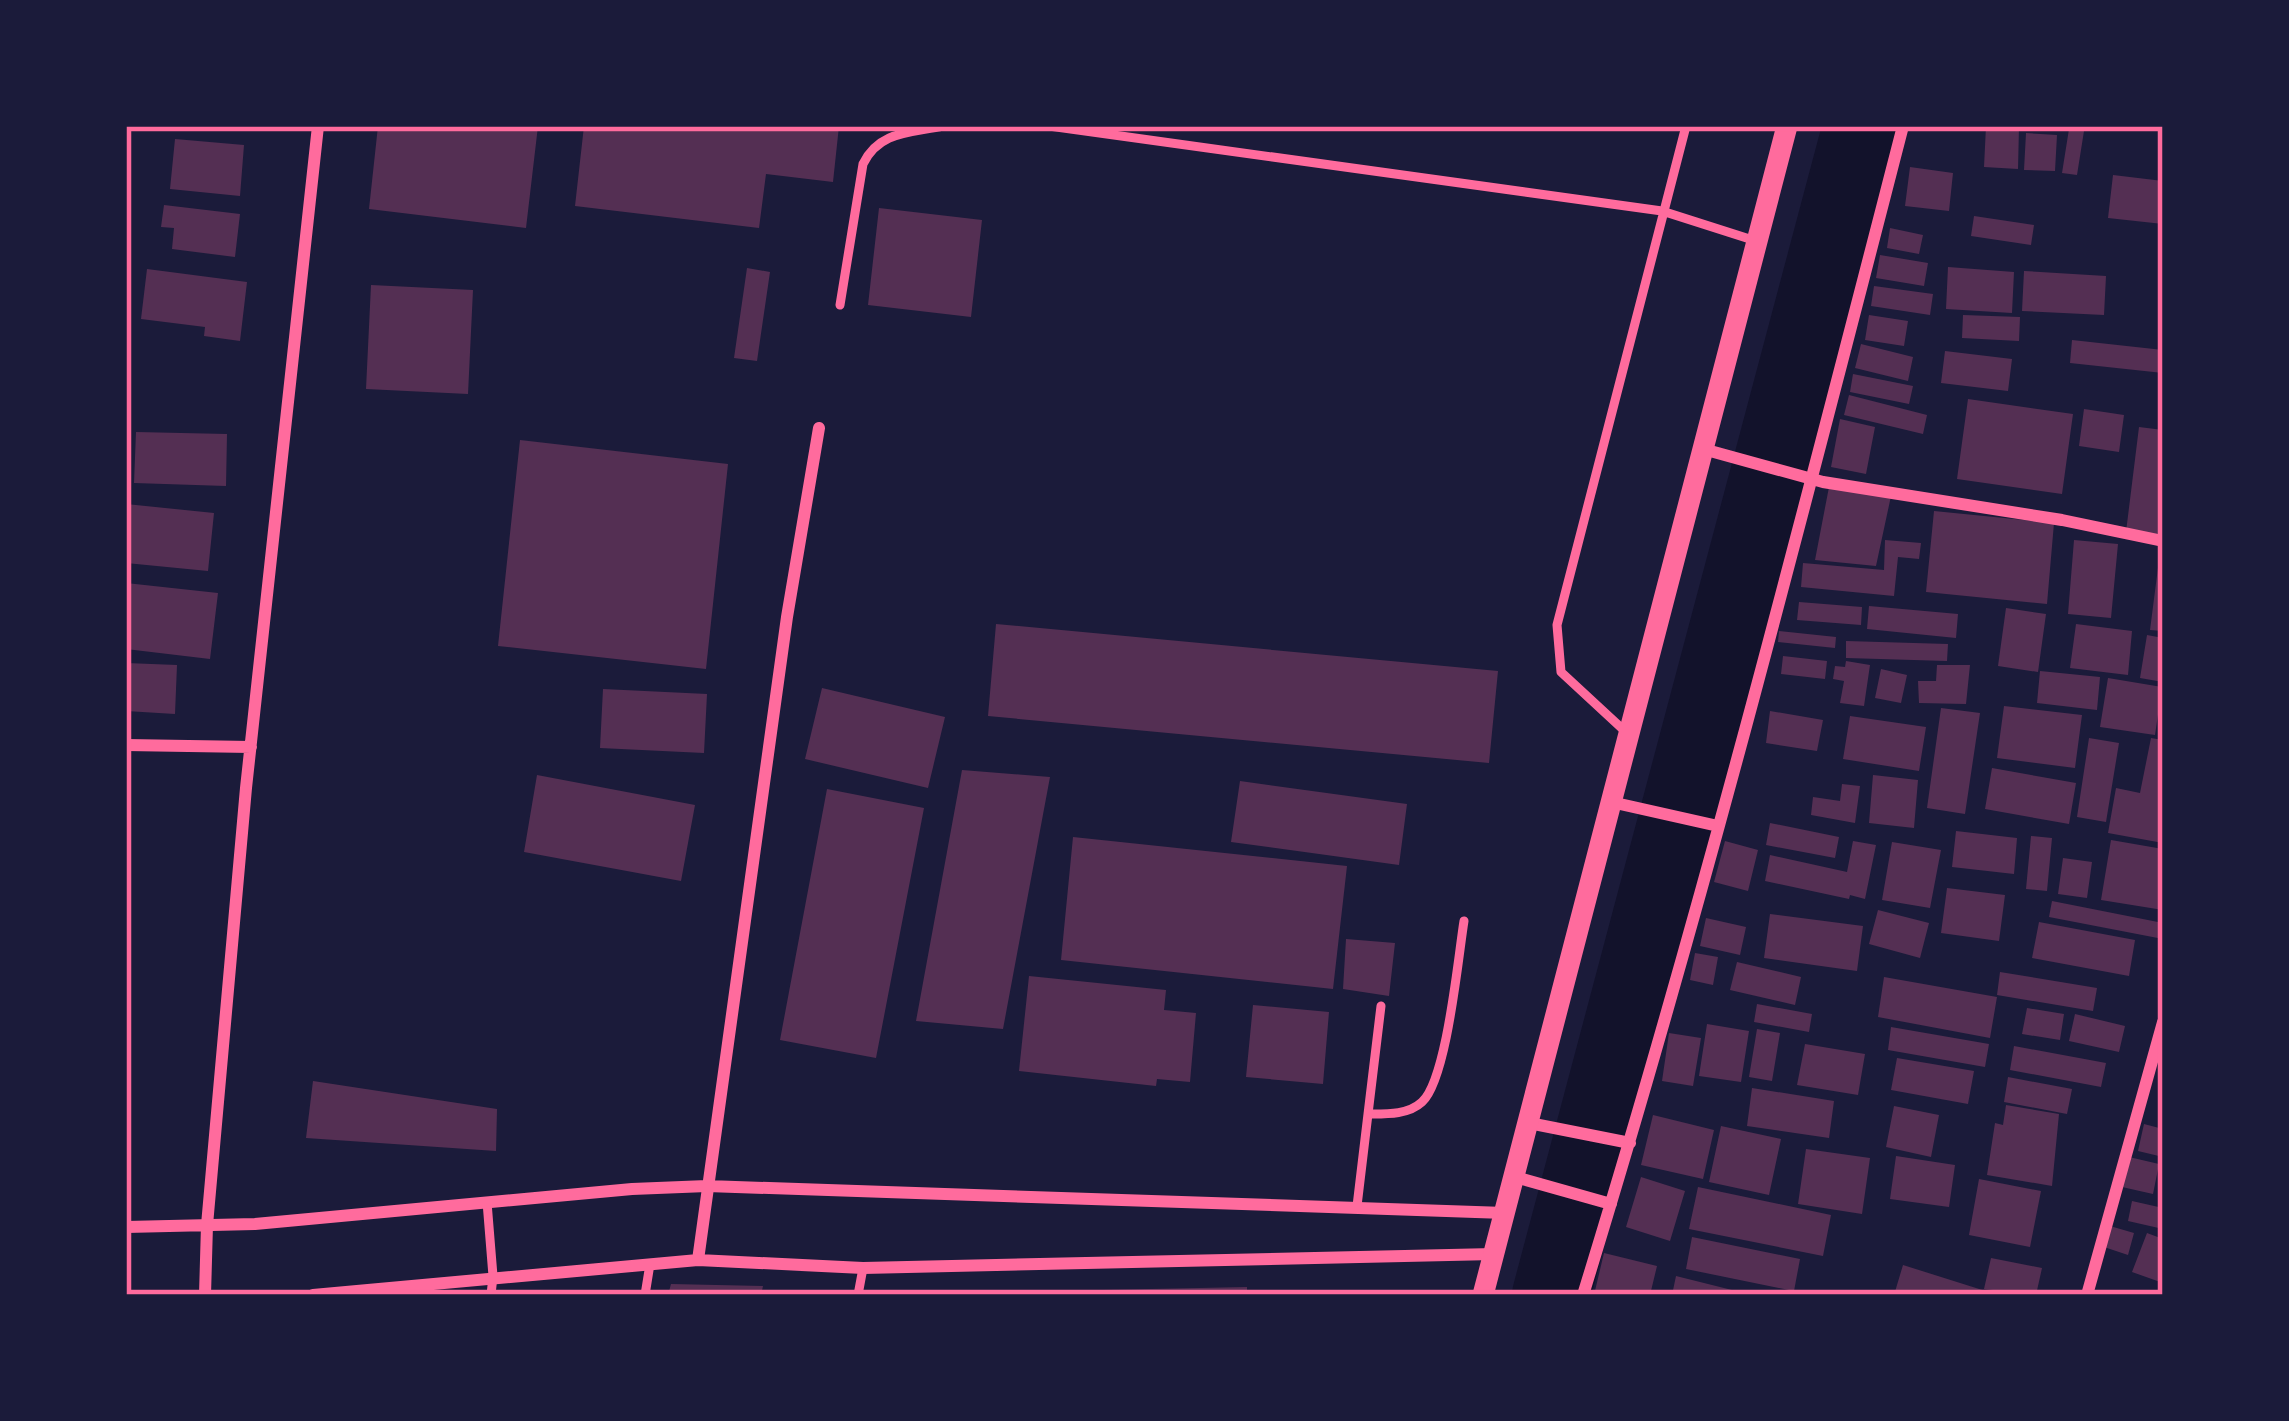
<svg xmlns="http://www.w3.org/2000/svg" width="2289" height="1421" viewBox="0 0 2289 1421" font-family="Raleway,sans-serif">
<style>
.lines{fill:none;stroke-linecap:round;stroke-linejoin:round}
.river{stroke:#12122b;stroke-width:78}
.building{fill:#542f53}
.service{stroke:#ff6b9d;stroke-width:9}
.minor{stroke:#ff6b9d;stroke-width:12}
.tertiary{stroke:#ff6b9d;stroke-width:21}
.neatline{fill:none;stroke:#ff6b9d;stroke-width:4.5}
</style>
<rect width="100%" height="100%" fill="#1b1b3a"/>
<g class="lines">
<path class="river" d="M1551,1295L1862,126"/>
</g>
<path class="building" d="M378,126H538L526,228L369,209Z
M584,126H839L833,182L766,174L759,228L575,206Z
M1986,126L2019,127L2018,169L1984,167Z
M2069,129L2084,131L2077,175L2062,173Z
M2026,133L2057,135L2055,171L2024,170Z
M175,139L244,145L240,196L170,189Z
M1910,167L1953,173L1949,211L1905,206Z
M2113,175L2163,181V224L2108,218Z
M164,205L240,214L235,257L172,249L174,228L161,227Z
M879,208L982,220L971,317L868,305Z
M1974,216L2034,225L2031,245L1971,236Z
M1890,228L1923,235L1919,254L1887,248Z
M1880,255L1928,263L1924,286L1876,278Z
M1948,267L2014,272L2012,313L1946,309Z
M747,268L770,272L757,361L734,358Z
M147,269L247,282L240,341L204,336L205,327L141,319Z
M2024,271L2106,276L2104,315L2022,311Z
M371,285L473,290L468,394L366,389Z
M1874,286L1933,294L1930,315L1871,306Z
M1869,315L1908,321L1904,346L1865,340Z
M1963,315L2020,317L2019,341L1962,338Z
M2072,340L2163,350V373L2070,363Z
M1861,344L1913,357L1908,381L1855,368Z
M1945,351L2012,359L2008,391L1941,383Z
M1853,374L1913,386L1909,404L1850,392Z
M1849,395L1927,415L1923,434L1844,415Z
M1968,399L2073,414L2062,494L1957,479Z
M2084,409L2124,415L2119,452L2079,446Z
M1840,419L1875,427L1866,474L1831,467Z
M2139,427L2163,430V536L2126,532Z
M136,432L227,434L226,486L134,483Z
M520,440L728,464L706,669L498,646Z
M1829,487L1891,496L1876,566L1815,560Z
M126,504L214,513L208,571L126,563Z
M1934,511L2054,523L2047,604L1926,592Z
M1885,540L1921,543L1919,559L1898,557L1894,596L1801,587L1803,563L1884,570Z
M2074,540L2118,544L2111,618L2068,614Z
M2160,552H2163V631L2150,630Z
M126,583L218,593L210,659L126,649Z
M1799,602L1862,607L1861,625L1797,620Z
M1869,606L1958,614L1956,638L1867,629Z
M2006,608L2046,614L2038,672L1998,666Z
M996,624L1498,671L1489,763L988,716Z
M2076,624L2132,631L2128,675L2070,668Z
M1779,631L1836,637L1835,648L1778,642Z
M2147,635L2163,638V682L2140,678Z
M1846,641L1948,644L1947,661L1846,658Z
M1783,656L1827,661L1825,679L1781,674Z
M1846,661L1870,665L1864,706L1840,703L1844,681L1833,679L1835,666L1845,667Z
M126,663L177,665L175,714L126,711Z
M1937,665H1970L1966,704L1919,703L1918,681H1936Z
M1881,669L1907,675L1901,703L1875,698Z
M2040,671L2100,677L2097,710L2037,703Z
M2108,678L2162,687L2155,735L2100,727Z
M822,688L945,717L928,788L805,759Z
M603,689L707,694L704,753L600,748Z
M2004,706L2082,715L2075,768L1997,758Z
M1941,708L1980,713L1965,814L1927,808Z
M1770,711L1823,720L1817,751L1766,743Z
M1850,716L1926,727L1919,771L1843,759Z
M2089,738L2119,743L2106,822L2077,817Z
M2151,738L2163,740V843L2108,833L2116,788L2140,793Z
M1992,768L2076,783L2069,824L1985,809Z
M962,770L1050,777L1003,1029L916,1021Z
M537,775L695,805L681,881L524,852Z
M1873,775L1918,780L1914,828L1869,823Z
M1240,781L1407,804L1399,865L1231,842Z
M1842,784L1860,786L1855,823L1811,815L1813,797L1840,801Z
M827,789L924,808L876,1058L780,1040Z
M1770,823L1839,837L1835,858L1766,845Z
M1956,831L2017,838L2014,874L1952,867Z
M2031,836L2052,838L2047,891L2026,889Z
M1073,837L1347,866L1333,989L1061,960Z
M2111,840L2163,849V910L2101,900Z
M1725,841L1758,850L1748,891L1714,882Z
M1853,841L1876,845L1865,899L1850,895L1849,899L1765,881L1770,855L1847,872Z
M1892,842L1941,850L1930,908L1882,900Z
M2063,858L2092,862L2087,898L2058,894Z
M1947,888L2005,895L1999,941L1941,933Z
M2052,901L2163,923V939L2049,917Z
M1878,910L1929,923L1920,958L1869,944Z
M1770,914L1863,926L1857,971L1764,958Z
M1706,918L1746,927L1740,955L1700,946Z
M2039,922L2135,940L2129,976L2032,958Z
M1346,939L1395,943L1389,996L1343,989Z
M1695,953L1718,957L1713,985L1690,980Z
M1737,962L1801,977L1795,1005L1730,990Z
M2000,972L2097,988L2093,1011L1997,995Z
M1029,976L1166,990L1164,1010L1196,1013L1190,1082L1157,1079L1156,1086L1019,1071Z
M1884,977L1997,997L1990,1038L1878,1017Z
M1757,1004L1812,1014L1809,1032L1754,1022Z
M1253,1005L1329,1012L1323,1084L1246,1077Z
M2027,1008L2064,1014L2060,1040L2022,1034Z
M2075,1014L2125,1026L2119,1052L2069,1041Z
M1707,1024L1749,1031L1741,1082L1699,1076Z
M1891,1027L1989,1044L1985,1067L1888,1050Z
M1757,1029L1780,1033L1772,1081L1749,1077Z
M1669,1033L1701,1038L1693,1086L1662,1081Z
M1805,1044L1865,1054L1858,1095L1797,1085Z
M2014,1046L2106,1063L2101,1087L2010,1070Z
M1897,1058L1974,1071L1968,1104L1891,1090Z
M2008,1077L2072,1089L2067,1114L2004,1102Z
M313,1081L497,1109L496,1151L306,1138Z
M1752,1088L1834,1101L1829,1138L1747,1126Z
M2006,1105L2059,1114L2052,1186L1987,1175L1995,1123L2003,1125Z
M1894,1106L1939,1115L1931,1157L1886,1147Z
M1653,1115L1714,1130L1703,1179L1641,1165Z
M2144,1124L2163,1129V1157L2138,1151Z
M1721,1126L1781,1139L1769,1195L1709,1182Z
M1806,1149L1870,1158L1862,1214L1798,1204Z
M1896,1156L1955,1165L1949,1207L1890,1199Z
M2129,1157L2159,1164L2153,1194L2122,1187Z
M1641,1177L1685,1191L1670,1241L1626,1227Z
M1979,1179L2041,1191L2030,1247L1969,1235Z
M1698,1187L1831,1215L1823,1256L1689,1229Z
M2132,1201L2163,1208V1229L2128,1221Z
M2110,1226L2134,1233L2128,1255L2104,1247Z
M2147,1233L2163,1239V1283L2132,1272Z
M1692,1237L1800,1259L1794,1291L1686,1269Z
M1604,1253L1657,1266L1650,1295H1594Z
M1991,1258L2042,1268L2036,1295L1984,1289Z
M1903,1265L1995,1294V1295H1894Z
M1676,1276L1744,1293V1295H1672Z
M671,1284L763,1286L761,1295H668Z
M1247,1287V1295H1102V1290Z"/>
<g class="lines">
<path class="service" d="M1049,126L1662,211L1756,241
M840,305L863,164C879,131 910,133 943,126
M1628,734L1561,672L1557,625L1686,126
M1368,1114L1381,1006
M487,1202L493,1276L491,1295
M1357,1206L1368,1114C1386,1114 1408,1115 1422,1102C1447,1079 1458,958 1464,921
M645,1295L650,1264
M858,1295L863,1268"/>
<path class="minor" d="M1703,449L1823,482L2062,520L2163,541
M126,745L251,747
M1611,802L1718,826
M1529,1123L1630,1143
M1515,1177L1611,1204
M126,1227L255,1224L632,1189L707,1186L1505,1213
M698,1260L787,617L819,428
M205,1295L207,1225L246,788L318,126
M313,1295L698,1260L863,1268L1494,1254
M1583,1295C1702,909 1802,517 1903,126
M2087,1295L2163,1022"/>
<path class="tertiary" d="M1483,1295L1787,126"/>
</g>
<rect width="2289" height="1421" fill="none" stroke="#1b1b3a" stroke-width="258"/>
<rect x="129" y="129" width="2031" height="1163" class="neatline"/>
</svg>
